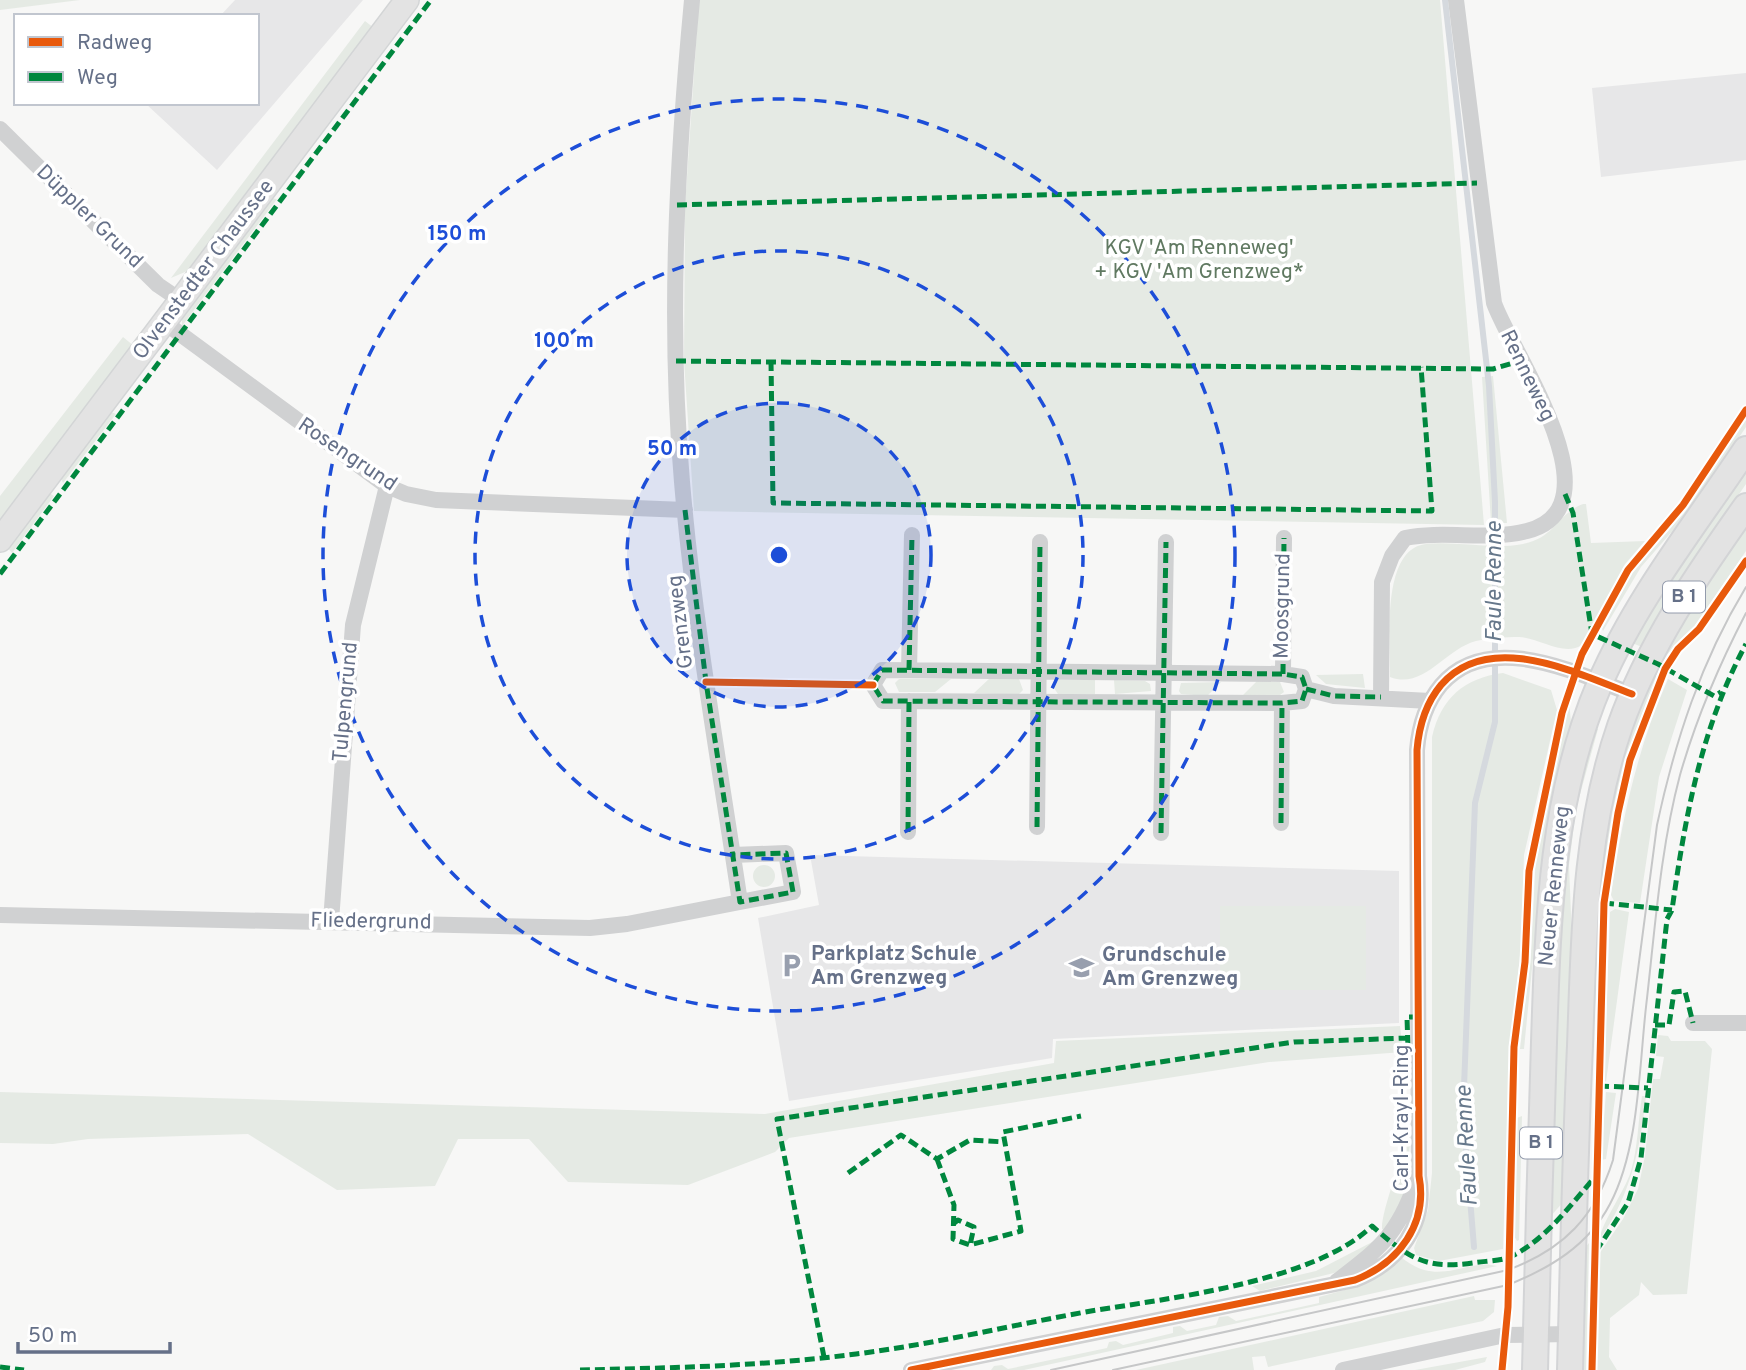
<svg xmlns="http://www.w3.org/2000/svg" width="1746" height="1370" viewBox="0 0 1746 1370" font-family="Overpass,sans-serif">
<style>
.built{fill:#e7e7e8}
.green{fill:#e5eae4}
.lines{fill:none;stroke-linecap:round;stroke-linejoin:round}
.stream{stroke:#d5d9de;stroke-width:6}
.secondary-casing{stroke:#d3d5d6;stroke-width:26}
.primary-casing{stroke:#d3d4d6;stroke-width:28}
.street{stroke:#d0d1d2;stroke-width:16}
.secondary{stroke:#e3e3e3;stroke-width:23}
.primary{stroke:#e3e3e3;stroke-width:24}
.tram{stroke:#c6c7c8;stroke-width:2}
.quiet{stroke:#00873e;stroke-width:5;stroke-dasharray:10 5;stroke-linecap:butt}
.cycleway-casing{stroke:#fff;stroke-width:11}
.cycleway{stroke:#e8590c;stroke-width:7}
.ring{fill:none;stroke:#1d4ed8;stroke-width:3.5;stroke-dasharray:12 9}
.labels{text-anchor:middle;dominant-baseline:central;stroke-width:7;stroke-linejoin:round;paint-order:stroke}
.shield{fill:#fff;stroke:#939bac;stroke-width:2}
.shield-label{font-size:19px;font-weight:bold;fill:#657088}
.street-label{font-size:21px;fill:#657088;stroke:#fff}
.park-label{font-size:21px;fill:#607961;stroke:#fff}
.poi-label{font-size:21px;font-weight:bold;fill:#657088;stroke:#fff;text-anchor:start}
.water-label{font-size:23px;font-style:italic;fill:#66788b;stroke:#fff}
.centre{fill:#1d4ed8;stroke:#fff;stroke-width:3.5}
.ring-label{font-size:21px;text-anchor:middle;font-weight:bold;fill:#1d4ed8;stroke:#fff;stroke-width:7;stroke-linejoin:round;paint-order:stroke}
</style>
<rect width="100%" height="100%" fill="#f7f7f6"/>
<path class="built" d="M235,0H363L217,170L145,103H257V16H220Z
M1746,73V160L1601,177L1592,88Z
M810,855L1399,871V1023L1053,1039L1052,1058L789,1101L758,918L819,905Z"/>
<path class="green" d="M0,0H80L0,10Z
M699,0H1440L1484,525L694,511L684,361L685,206Z
M365,21L374,28L192,269L171,278Z
M271,198L277,199L182,326V312Z
M123,337L134,346L0,523V496Z
M1493,376L1507,523H1491L1482,377Z
M109,411L116,414L63,483L60,476Z
M1746,418V427L1689,512L1641,567L1603,631L1601,626L1637,565L1684,513Z
M1746,466V484L1688,569L1642,647L1632,643Z
M48,492L54,496L12,553L7,547Z
M1583,504H1586L1591,543L1645,541L1625,564L1582,645C1564,657 1539,638 1519,637C1506,637 1489,638 1476,641C1445,649 1424,690 1390,677C1391,644 1380,549 1426,544C1458,541 1491,550 1523,544C1555,538 1558,513 1583,504Z
M1746,524V551L1690,633L1664,657L1688,610Z
M1654,671L1657,678C1607,789 1598,894 1595,1014L1590,1015L1598,863L1624,748Z
M1503,673L1551,690L1557,710L1524,855L1521,946L1509,1062L1503,1249L1439,1261L1416,1255L1414,1248L1428,1210L1432,1173V737C1441,698 1464,678 1503,673Z
M1363,674L1365,688L1326,684L1316,675Z
M990,678L1019,679L1023,690L1018,695L974,693Z
M899,679H951L935,692H899L895,683Z
M1668,679L1687,690L1659,777L1640,903L1614,901L1611,895C1622,819 1637,749 1668,679Z
M1057,680H1095V694H1058L1052,685Z
M1114,680L1145,681L1150,684L1151,691L1115,694Z
M1257,681L1280,682L1284,692L1280,695L1242,696Z
M1221,682L1207,696L1181,694L1179,691L1181,683Z
M1569,700L1571,723L1544,847L1524,1049H1520L1531,954L1536,853Z
M1595,728L1598,729L1576,809L1569,865L1572,939L1564,1201L1550,1217L1560,908L1571,818Z
M753 876a11 11 0 1 1 22 0a11 11 0 1 1-22 0Z
M1220,906H1366V990H1220Z
M1615,909L1629,912L1606,1082L1604,1079L1610,912Z
M1400,1026L1403,1052L1269,1062L789,1138L775,1152L688,1185L568,1182L529,1139H458L435,1186L337,1190L248,1134L88,1139L53,1144L0,1143V1092L765,1114L1054,1063L1056,1041Z
M1658,1035L1668,1036L1671,1041H1705L1712,1049L1687,1294L1653,1295L1641,1282L1639,1295L1610,1318L1609,1357L1617,1370H1596L1599,1254L1623,1219L1638,1189L1645,1156L1653,1079H1660L1664,1057L1656,1056Z
M1606,1092L1616,1093L1606,1159L1601,1160Z
M1642,1096H1646C1640,1150 1631,1194 1600,1239C1600,1225 1625,1191 1631,1171C1638,1147 1638,1121 1642,1096Z
M1522,1116L1519,1240L1517,1241L1514,1236L1517,1118Z
M1407,1133H1411L1405,1193L1386,1232L1382,1229C1381,1211 1403,1158 1407,1133Z
M1378,1239L1353,1264L1334,1273L1260,1291L1252,1286L1316,1271Z
M1589,1243L1586,1370H1580L1584,1249Z
M1400,1256C1438,1290 1467,1257 1497,1266L1024,1370H991L994,1366L1002,1365L1008,1369L1107,1348L1109,1342L1116,1341L1123,1345L1173,1333V1327L1180,1326L1187,1331L1216,1325L1219,1317L1228,1316L1236,1321L1319,1303V1297L1348,1289Z
M1474,1296L1475,1300H1495L1494,1312L1483,1321L1268,1367L1265,1356L1252,1357L1254,1370H1136Z
M1487,1357L1485,1362L1455,1370H1415Z"/>
<g class="lines">
<path class="stream" d="M1445,0L1489,386L1495,502V722L1475,803L1463,1113L1474,1247"/>
<defs>
<path id="secondary" d="M0,540L407,0"/>
<path id="primary" d="M1535,1370C1538,1261 1540,1151 1544,1042C1548,919 1551,797 1600,683C1636,599 1696,524 1746,449
M1570,1370C1573,1262 1575,1154 1580,1046C1584,937 1584,830 1620,726C1648,646 1697,575 1746,506"/>
</defs>
<use href="#secondary" class="secondary-casing"/>
<use href="#primary" class="primary-casing"/>
<path class="street" d="M692,0C677,160 668,321 682,482C694,623 719,762 740,902L793,892L786,853L733,855
M0,129L158,285L180,300
M164,322L387,486L406,494L436,500L685,510
M882,670L1283,674L1302,677L1306,689L1302,701L1282,703L883,701L873,685Z
M909,670L912,535
M1283,674L1284,538
M1306,689L1334,696L1430,701
M1381,697L1382,582L1392,556L1405,538C1445,530 1487,541 1527,531C1622,507 1510,350 1494,303L1456,0
M1281,823L1282,703
M1037,827L1040,542
M908,832L909,701
M1161,833L1166,542
M0,915L590,928L627,924L740,902
M331,921L353,625L387,486
M1693,1023H1746
M1336,1282C1378,1250 1398,1235 1416,1182
M911,1370L1355,1280C1399,1263 1428,1224 1419,1176L1417,750C1419,726 1426,703 1441,685C1489,629 1576,673 1632,694
M1343,1370L1505,1335L1571,1334"/>
<use href="#secondary" class="secondary"/>
<use href="#primary" class="primary"/>
<path class="tram" d="M1051,1370L1508,1270C1564,1249 1595,1217 1613,1160L1657,825C1675,741 1701,661 1746,587
M1113,1370L1508,1285C1550,1268 1588,1246 1610,1204C1639,1149 1639,1069 1646,1007C1655,930 1660,850 1680,775C1696,719 1719,665 1746,613"/>
<path class="quiet" d="M677,205L1477,183
M676,361L1493,369L1523,360
M771,361L773,503L1432,511L1421,367
M1565,494L1573,513L1592,634L1658,664L1714,696L1721,692
M685,510L706,682L740,902L793,892L786,853L733,855
M0,574L431,0
M882,670L1283,674L1302,677L1306,689L1302,701L1282,703L883,701L873,685Z
M909,670L912,535
M1283,674L1284,538
M1306,689L1334,696L1381,697
M1281,823L1282,703
M1037,827L1040,542
M908,832L909,701
M1161,833L1166,542
M1604,903L1672,910
M1419,1017H1407L1408,1049H1419
M1655,1025H1669L1674,992L1685,991L1693,1023
M1599,1086L1648,1088
M937,1159L954,1205L953,1239L970,1245L1021,1231L1003,1132L1081,1116
M848,1173L901,1135L937,1159L970,1140L1005,1142
M953,1224L958,1220L974,1227L970,1245
M1596,1251L1628,1203L1641,1158L1667,919L1672,910C1685,817 1701,728 1746,644
M824,1357L777,1119L1294,1042L1408,1038
M0,1367L24,1370
M580,1370C671,1368 765,1366 856,1354C935,1344 1012,1325 1091,1311C1170,1298 1314,1282 1372,1226C1408,1257 1424,1270 1473,1263C1484,1261 1500,1261 1510,1257C1546,1240 1570,1205 1596,1176"/>
<defs>
<path id="cycleway" d="M706,682L873,685
M911,1370L1355,1280C1399,1263 1428,1224 1419,1176L1417,750C1419,726 1426,703 1441,685C1489,629 1576,673 1632,694
M1502,1370L1508,1307L1514,1047L1525,962L1529,871L1562,713L1582,654L1628,570L1683,505L1746,410
M1592,1370L1604,903L1618,813L1630,760L1665,669L1678,649L1699,629L1746,561"/>
</defs>
<use href="#cycleway" class="cycleway-casing"/>
<use href="#cycleway" class="cycleway"/>
</g>
<circle cx="779" cy="555" r="152" fill="#1d4ed8" fill-opacity=".12"/>
<g class="ring">
<circle cx="779" cy="555" r="152"/>
<circle cx="779" cy="555" r="304"/>
<circle cx="779" cy="555" r="456"/>
</g>
<defs>
<symbol id="parking-bare" viewBox="-9 -9 18 18"><path d="M-3.5-5.5H1a3.5 3.5 0 0 1 0 7H-1V5.5H-3.5ZM-1-3.4V-.6H.8a1.4 1.4 0 0 0 0-2.8Z" fill="#989fae" stroke="#fff" stroke-width="2.5" paint-order="stroke"/></symbol>
<symbol id="school-bare" viewBox="-9 -9 18 18"><path d="M0-5L7-2L0 1L-7-2ZM-4 1L0 2.5L4 1V4Q0 6-4 4Z" fill="#989fae" stroke="#fff" stroke-width="2.5" paint-order="stroke"/></symbol>
</defs>
<g fill-rule="evenodd">
<use href="#parking-bare" x="774" y="948" width="35" height="35"/>
<use href="#school-bare" x="1064" y="950" width="35" height="35"/>
</g>
<g class="labels">
<g class="shield">
<rect x="1663" y="581.5" width="42" height="31" rx="5"/>
<rect x="1520" y="1127.5" width="42" height="31" rx="5"/>
</g>
<g class="shield-label">
<text x="1684" y="597">B 1</text>
<text x="1541" y="1143">B 1</text>
</g>
<g class="street-label">
<text transform="translate(89 217) rotate(44)">Düppler Grund</text>
<text transform="translate(204 270) rotate(-53)">Olvenstedter Chaussee</text>
<text transform="translate(1527 376) rotate(64)">Renneweg</text>
<text transform="translate(347 455) rotate(34)">Rosengrund</text>
<text transform="translate(1283 606) rotate(-89)">Moosgrund</text>
<text transform="translate(681 622) rotate(-97)">Grenzweg</text>
<text transform="translate(346 702) rotate(-85)">Tulpengrund</text>
<text transform="translate(1555 886) rotate(-84)">Neuer Renneweg</text>
<text transform="translate(371 922) rotate(1)">Fliedergrund</text>
<text transform="translate(1402 1118) rotate(-90)">Carl-Krayl-Ring</text>
</g>
<g class="park-label">
<text x="1199" y="248">KGV 'Am Renneweg'<tspan x="1199" dy="24">+ KGV 'Am Grenzweg*</tspan></text>
</g>
<g class="poi-label">
<text x="811" y="954">Parkplatz Schule<tspan x="811" dy="24">Am Grenzweg</tspan></text>
<text x="1102" y="955">Grundschule<tspan x="1102" dy="24">Am Grenzweg</tspan></text>
</g>
<g class="water-label">
<text transform="translate(1495 582) rotate(-90)">Faule Renne</text>
<text transform="translate(1468 1146) rotate(-93)">Faule Renne</text>
</g>
</g>
<circle cx="779" cy="555" r="10" class="centre"/>
<g class="ring-label">
<text x="457" y="240">150 m</text>
<text x="564" y="347">100 m</text>
<text x="672" y="455">50 m</text>
</g>
<rect x="14" y="14" width="245" height="91" fill="#ffffff" stroke="#c1c6cf" stroke-width="2"/>
<rect x="28" y="37" width="35" height="10" fill="#e8590c" stroke="#c1c6cf" stroke-width="2"/>
<text x="77" y="49" font-size="21" fill="#657088">Radweg</text>
<rect x="28" y="72" width="35" height="10" fill="#00873e" stroke="#c1c6cf" stroke-width="2"/>
<text x="77" y="84" font-size="21" fill="#657088">Weg</text>
<path d="M18 1342v10h152v-10" fill="none" stroke="#657088" stroke-width="3.5"/>
<text x="28" y="1342" font-size="21" fill="#657088" stroke="#ffffff" stroke-width="5" paint-order="stroke">50 m</text>
</svg>
